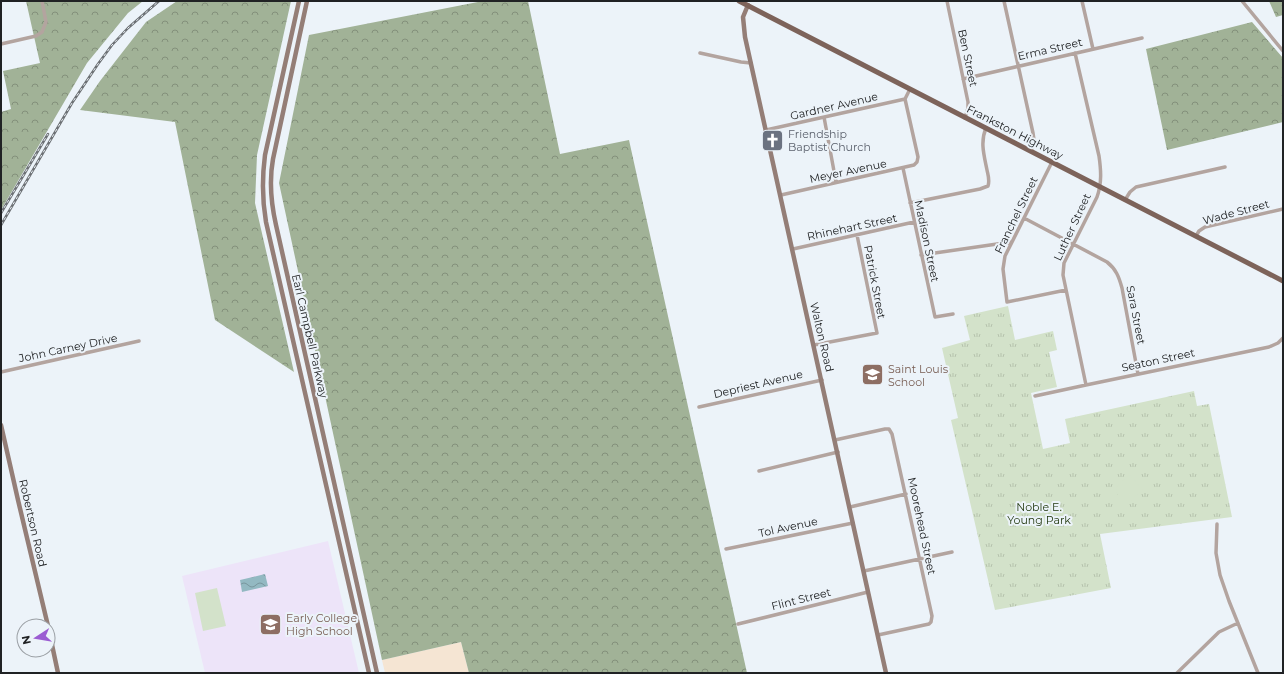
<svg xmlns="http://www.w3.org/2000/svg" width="1284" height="674" viewBox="0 0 1284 674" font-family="Montserrat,sans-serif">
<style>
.commercial{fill:#f5e5d3}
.education{fill:#ede4f9}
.grass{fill:url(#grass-tufts)}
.forest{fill:url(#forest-crowns)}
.garden{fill:#d3e2ca}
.water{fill:url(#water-waves)}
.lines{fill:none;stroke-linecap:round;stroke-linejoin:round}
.street{stroke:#b3a49f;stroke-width:3.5}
.secondary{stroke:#947e77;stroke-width:4.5}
.primary{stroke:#7d635a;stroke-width:5}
.rail-casing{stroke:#6c7074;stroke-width:2.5}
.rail{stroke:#ecf3f9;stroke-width:1;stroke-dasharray:3;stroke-linecap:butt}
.labels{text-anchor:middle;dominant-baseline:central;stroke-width:4;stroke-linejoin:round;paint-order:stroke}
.street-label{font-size:11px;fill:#202224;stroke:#ecf3f9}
.worship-label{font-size:11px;fill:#5b616d;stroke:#ecf3f9;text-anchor:start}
.education-label{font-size:11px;fill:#785e54;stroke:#ecf3f9;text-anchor:start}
.park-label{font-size:11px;fill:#1c3307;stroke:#ecf3f9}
</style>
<defs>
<pattern id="grass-tufts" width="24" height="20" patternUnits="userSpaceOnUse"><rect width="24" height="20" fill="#d3e2ca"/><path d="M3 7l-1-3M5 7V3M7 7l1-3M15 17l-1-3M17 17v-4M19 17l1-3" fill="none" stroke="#b5c2ad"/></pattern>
<pattern id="forest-crowns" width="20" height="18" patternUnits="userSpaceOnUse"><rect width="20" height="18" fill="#a1b297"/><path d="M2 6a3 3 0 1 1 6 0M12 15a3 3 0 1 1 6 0" fill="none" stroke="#83907b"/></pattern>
<pattern id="water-waves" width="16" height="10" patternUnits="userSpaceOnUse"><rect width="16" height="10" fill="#93b9c2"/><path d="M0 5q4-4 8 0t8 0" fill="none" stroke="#78969d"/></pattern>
</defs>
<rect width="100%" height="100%" fill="#ecf3f9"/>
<path class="commercial" d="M461,642L469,673H385L382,660Z"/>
<path class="education" d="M328,541L359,673H205L182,576Z"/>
<path class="grass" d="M1008,306L1015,340L1053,331L1057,350L1049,352L1057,387L1031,393L1043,449L1070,443L1065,419L1194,391L1197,406L1209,404L1232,517L1100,534L1111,588L995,610L951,420L958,418L942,348L970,340L964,316Z"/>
<path class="forest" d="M26,1H143L128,13L87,63L1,210V112L11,109L3,71L40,63Z
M177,1H291L257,155L255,203L294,372L215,320L175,122L80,110L100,81L146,22Z
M483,1H528L560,154L629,140L747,673H491L490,672L489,673H469L461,642L382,660L279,183L309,35Z
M1269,1H1283V15L1276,17Z
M1252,22L1283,58V122L1167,150L1146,49Z"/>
<path class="garden" d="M1130,475L1143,490L1134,497V500L1131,501L1130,503L1126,504L1122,502V499L1120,498L1119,499L1116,496L1118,495C1111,487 1124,480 1130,475Z
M217,588L226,626L203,631L195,593Z"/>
<path class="water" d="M265,574L268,586L242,592L240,580Z"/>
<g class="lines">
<path class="street" d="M947,1L968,102V108L965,118
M1004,1L1033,133L1034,140L1031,151
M1082,1L1093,49
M1242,1L1283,51
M1,44L36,36L42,32L46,22L42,1
M700,53L741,62L751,63
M1075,53L1099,156C1101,170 1102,183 1097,197L1064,263L1063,275L1086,385
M963,79L1142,38
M905,99L910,89
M824,117L836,182
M766,130L905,99
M1052,162L1005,256L1003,269L1007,302L1066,290
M903,168L935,317L953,314
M781,195L914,165L917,162L918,157L905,99
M1125,200L1130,192L1136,187L1225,167
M910,203L980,189L988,186C990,180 988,175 987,170C984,155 980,142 986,128
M1024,218L1107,262C1116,269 1119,277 1122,288L1138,374
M1196,236L1199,231L1205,227L1283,209
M793,249L914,222
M921,255L1011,242
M814,345L877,333L857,235
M1,372L139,341
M1035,396L1086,385L1269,347L1278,343L1283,338
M699,407L822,380
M835,440L885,429H889L892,434L932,616L931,622L929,624L878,635
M759,471L838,452
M850,507L906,494
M1217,524L1216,553L1220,575L1229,601L1258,673
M726,549L853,523
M864,571L952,552
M738,624L868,592
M1177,673L1219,632L1238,623"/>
<path class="secondary" d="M299,1L265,155C262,178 262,199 266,222L369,673
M307,1L273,159C269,181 271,203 276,225L377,673
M748,5L743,17L745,37L886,673
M1,425L18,500L48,626
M48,626L58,673"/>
<path class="primary" d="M739,1L1283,281"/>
<defs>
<path id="rail" d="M1,213L48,134
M1,225L72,103L98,64L112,45L128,28L159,1"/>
</defs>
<use href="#rail" class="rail-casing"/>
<use href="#rail" class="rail"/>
</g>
<defs>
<symbol id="church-square" viewBox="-11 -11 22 22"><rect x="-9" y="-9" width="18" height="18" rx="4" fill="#6b7280" stroke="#ecf3f9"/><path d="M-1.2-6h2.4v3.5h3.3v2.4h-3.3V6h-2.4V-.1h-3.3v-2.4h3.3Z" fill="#fff"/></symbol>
<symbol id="school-square" viewBox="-11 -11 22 22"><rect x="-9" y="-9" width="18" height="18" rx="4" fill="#8d6e63" stroke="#ecf3f9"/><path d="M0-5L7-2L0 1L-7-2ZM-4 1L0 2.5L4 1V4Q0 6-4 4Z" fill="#fff"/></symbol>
</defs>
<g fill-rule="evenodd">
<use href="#church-square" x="760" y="128" width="25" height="25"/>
<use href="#school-square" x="860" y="362" width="25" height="25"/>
<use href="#school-square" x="258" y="612" width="25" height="25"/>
</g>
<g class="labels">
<g class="street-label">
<text transform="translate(1050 49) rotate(-13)">Erma Street</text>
<text transform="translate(968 58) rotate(78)">Ben Street</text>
<text transform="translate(834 106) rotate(-13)">Gardner Avenue</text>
<text transform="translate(1015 132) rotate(27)">Frankston Highway</text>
<text transform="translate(848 171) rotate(-12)">Meyer Avenue</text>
<text transform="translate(1236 212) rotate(-15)">Wade Street</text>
<text transform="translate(1016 215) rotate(-64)">Franchel Street</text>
<text transform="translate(852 227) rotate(-12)">Rhinehart Street</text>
<text transform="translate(1072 227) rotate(-65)">Luther Street</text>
<text transform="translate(927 241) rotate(78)">Madison Street</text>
<text transform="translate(875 282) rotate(79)">Patrick Street</text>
<text transform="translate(1136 315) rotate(79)">Sara Street</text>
<text transform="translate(310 336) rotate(77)">Earl Campbell Parkway</text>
<text transform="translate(822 337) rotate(77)">Walton Road</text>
<text transform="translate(68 348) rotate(-12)">John Carney Drive</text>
<text transform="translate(1158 360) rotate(-12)">Seaton Street</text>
<text transform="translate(758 384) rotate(-13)">Depriest Avenue</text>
<text transform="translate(33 523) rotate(77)">Robertson Road</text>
<text transform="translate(922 526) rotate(78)">Moorehead Street</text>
<text transform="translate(788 527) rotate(-12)">Tol Avenue</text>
<text transform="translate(801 599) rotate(-14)">Flint Street</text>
</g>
<g class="worship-label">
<text x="788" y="134">Friendship<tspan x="788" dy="13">Baptist Church</tspan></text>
</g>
<g class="education-label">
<text x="888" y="369">Saint Louis<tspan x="888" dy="13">School</tspan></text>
<text x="286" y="618">Early College<tspan x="286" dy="13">High School</tspan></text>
</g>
<g class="park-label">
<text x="1039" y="507">Noble E.<tspan x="1039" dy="13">Young Park</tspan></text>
</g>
</g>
<rect width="1284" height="674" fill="none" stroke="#202224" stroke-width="4"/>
<g transform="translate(36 638) rotate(258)"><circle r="19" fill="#ecf3f9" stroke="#9a9fa4"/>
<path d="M0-3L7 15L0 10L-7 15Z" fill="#9b5cd2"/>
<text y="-6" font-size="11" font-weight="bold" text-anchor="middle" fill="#202224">N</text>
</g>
</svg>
